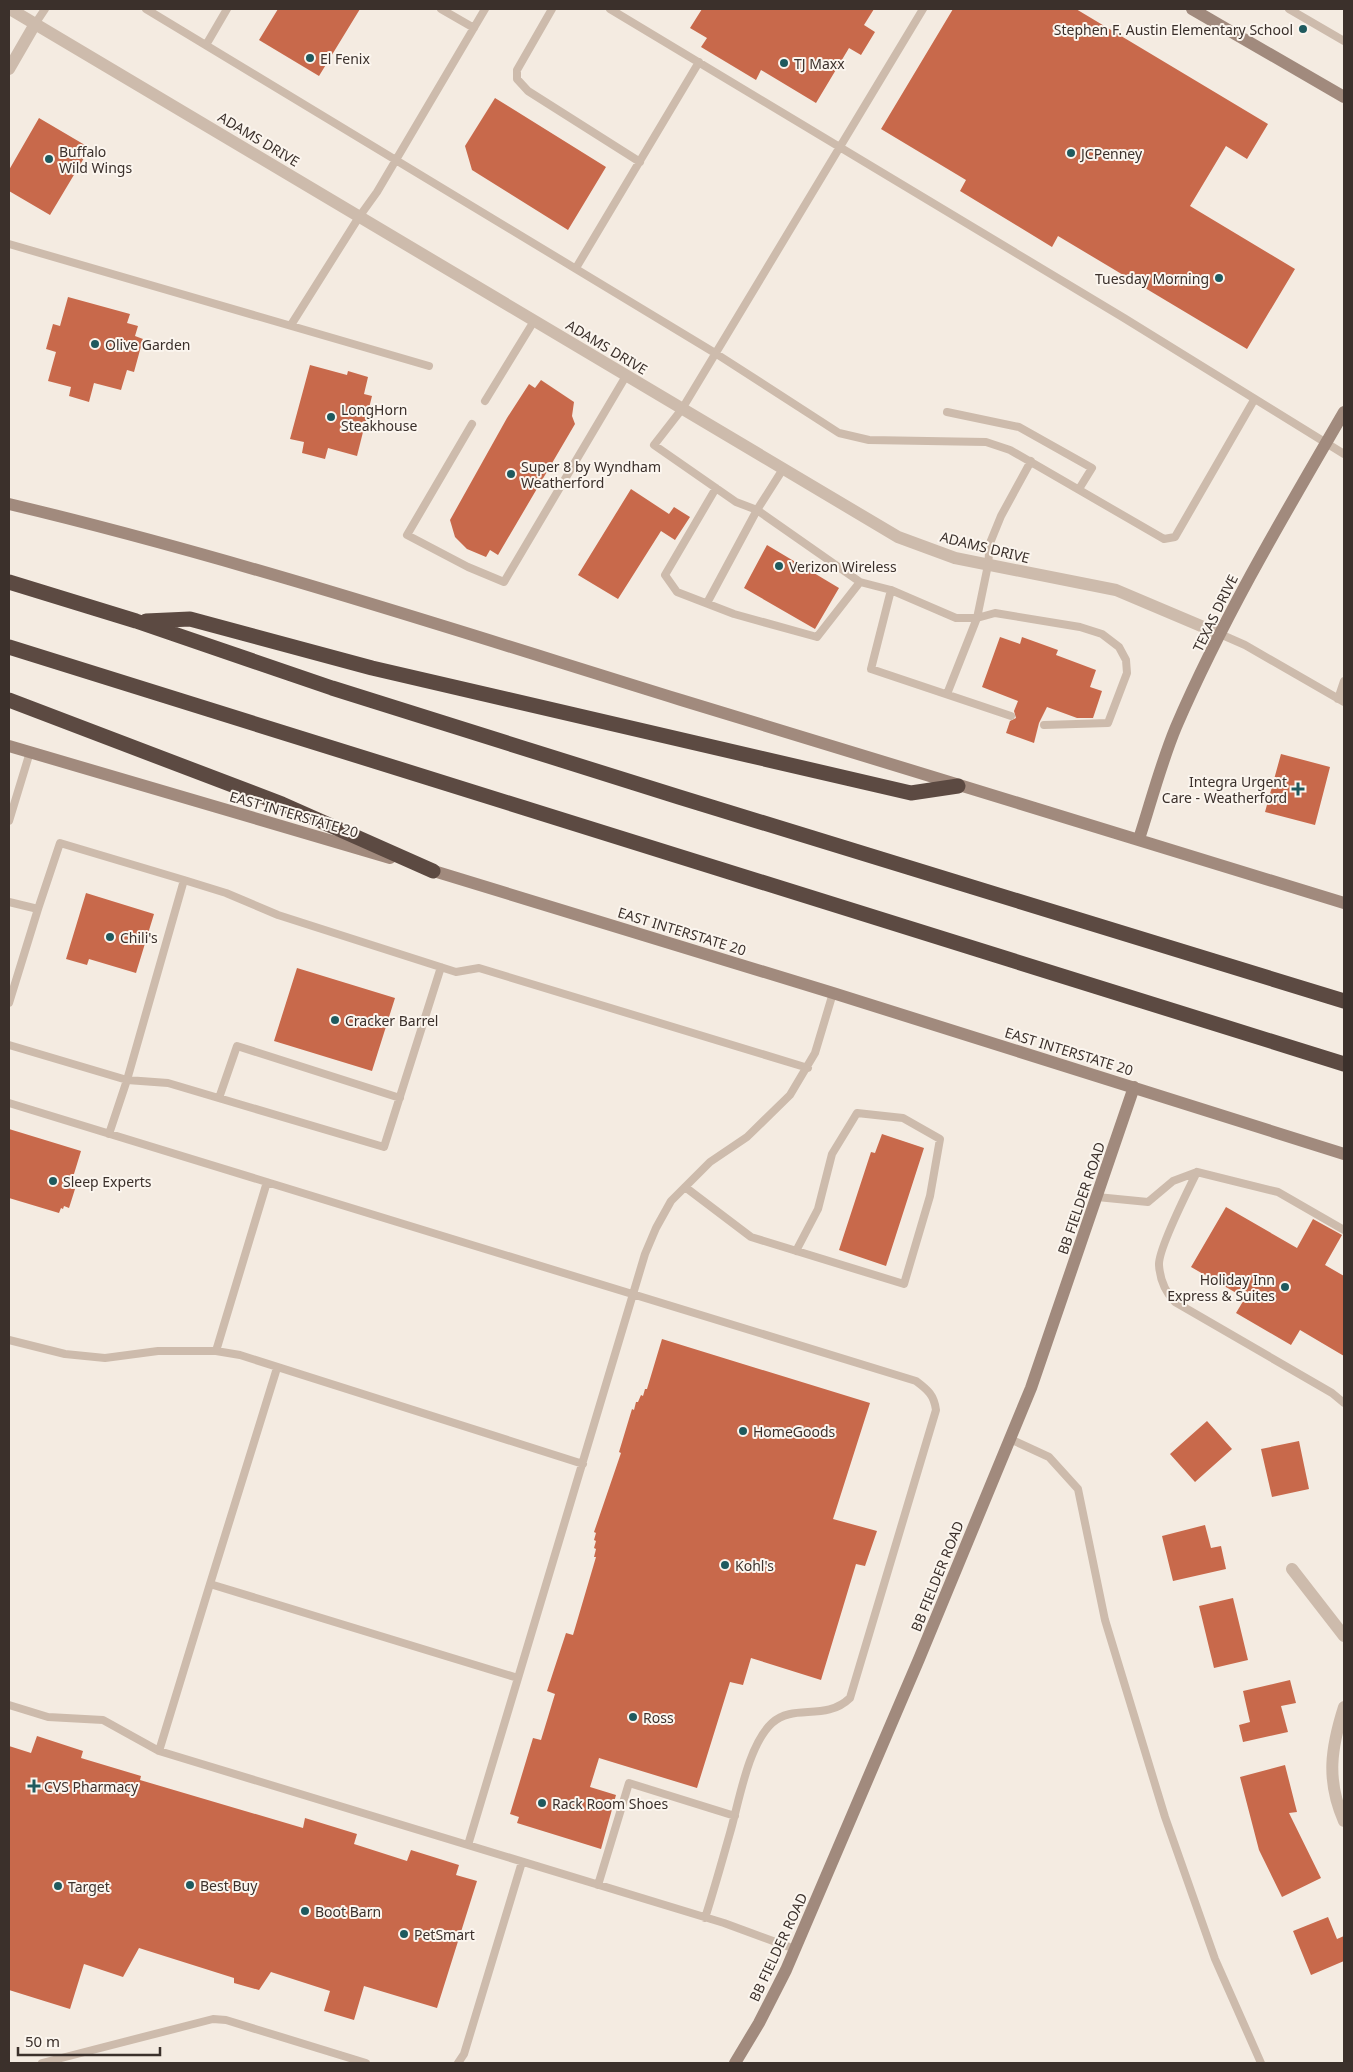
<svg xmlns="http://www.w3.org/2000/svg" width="1353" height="2072" viewBox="0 0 1353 2072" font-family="'Noto Sans',sans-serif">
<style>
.building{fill:#c8694b}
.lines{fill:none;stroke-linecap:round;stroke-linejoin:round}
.lane{stroke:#cdbbac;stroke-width:8}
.street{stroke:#cdbbac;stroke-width:12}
.secondary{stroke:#a18a7d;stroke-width:12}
.highway{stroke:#5c4a42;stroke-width:15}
.poi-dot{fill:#1f5a5e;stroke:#fbf5ee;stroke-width:2}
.labels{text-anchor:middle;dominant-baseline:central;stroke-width:4;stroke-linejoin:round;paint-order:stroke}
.poi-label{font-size:14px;fill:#3b302b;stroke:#fbf5ee;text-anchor:start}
.street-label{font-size:14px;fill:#3b302b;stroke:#fbf5ee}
</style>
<rect width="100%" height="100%" fill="#f4ebe1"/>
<path class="building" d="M278,9H360L319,76L259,40Z
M702,9H874L864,25L875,32L861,55L849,48L816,103L761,70L756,80L701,47L707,38L690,28Z
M953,9H1076L1268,124L1247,159L1226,146L1190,206L1295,269L1247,349L1058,236L1052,247L960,191L966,180L881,129Z
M495,98L606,167L568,230L472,170L465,146Z
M39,118L90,148L50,215L9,191V170Z
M68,297L130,314L127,323L138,326L135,336L143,339L134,372L127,370L121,390L94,383L89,402L69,396L71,387L48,381L56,352L46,349L53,324L60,326Z
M310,365L347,375L348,371L368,377L364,394L372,396L357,456L328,448L325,459L302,453L304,442L290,439Z
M541,380L574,402L572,416L575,424L498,555L490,550L486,557L467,549L455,537L450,520L507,418L529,384L535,388Z
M631,489L669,514L674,507L690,517L675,540L661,531L618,599L578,575Z
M767,545L839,588L815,629L744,588Z
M1000,637L1020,644L1022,637L1058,650L1056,655L1096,670L1090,687L1102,691L1093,718H1077L1047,707L1039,723L1034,743L1006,733L1010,721L1016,718L1014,711L1018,701L982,687Z
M1281,754L1330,767L1315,825L1265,812Z
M86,893L154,914L136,973L89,959L87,965L66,959Z
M297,968L395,998L372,1071L274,1041Z
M9,1129L81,1151L70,1187L75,1189L69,1208L64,1206L63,1209L61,1208L59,1213L9,1198Z
M882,1134L924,1148L886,1266L839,1250L871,1152L875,1153Z
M1226,1207L1297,1248L1313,1219L1342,1235L1325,1265L1344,1276V1356L1300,1330L1291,1345L1236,1313L1245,1298L1191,1267Z
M662,1339L870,1403L833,1519L877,1531L865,1566L856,1564L821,1680L751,1658L743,1685L730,1682L697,1788L599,1758L590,1787L616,1795L601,1849L517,1823L519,1817L510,1814L533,1738L541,1740L555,1694L547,1691L566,1633L573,1635L596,1557H594L596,1549L594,1548L596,1541L594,1540L596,1533L594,1532L621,1453L619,1452L632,1409L634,1410L636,1402H638L641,1395L643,1396L645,1389H647Z
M1207,1421L1232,1449L1195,1482L1170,1454Z
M1299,1441L1309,1489L1272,1497L1261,1449Z
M1205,1525L1211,1548L1221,1546L1226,1569L1173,1581L1162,1536Z
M1233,1598L1248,1660L1214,1668L1199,1606Z
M1290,1680L1296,1703L1281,1706L1288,1732L1243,1742L1239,1725L1250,1722L1243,1691Z
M37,1736L83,1751L81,1758L141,1776L140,1780L303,1828L305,1818L357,1834L354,1844L407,1861L411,1850L459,1865L456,1875L477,1881L437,2008L364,1986L354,2020L324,2011L330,1991L271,1972L259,1990L234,1983V1978L139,1948L123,1977L84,1964L70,2009L9,1990V1746L31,1753Z
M1285,1765L1297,1812L1289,1813L1321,1878L1282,1897L1259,1850L1240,1777Z
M1328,1917L1337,1939L1344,1936V1961L1311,1975L1293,1931Z"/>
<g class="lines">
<path class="lane" d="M146,9L715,353L839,433L869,440L986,442L1010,450L1164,539L1175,537L1254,400
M441,9L474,28
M552,9L517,70V79L528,91L640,162
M610,9L1124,318L1344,454
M1289,9L1344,41
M35,24L45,9
M206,45L227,9
M9,244L429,366
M576,268L699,62
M291,325L359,217L377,192L485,9
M485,401L534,321
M947,412L1019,427L1092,468L1079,489
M472,424L407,535L468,567L504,582L626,376
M783,469L757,510L736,502L654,445L682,409L923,9
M716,488L665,575L677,592L734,614L817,637L860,582L891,590L956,618H977L995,613L1080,627L1102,634L1119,647L1126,660L1127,673L1108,723L1044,725
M891,590L871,669L1011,716
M707,603L757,510L860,582
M1220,634L1245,645L1344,702
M947,694L977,618L988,565L990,543L1001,516L1031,461
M1338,699L1344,681
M9,821L30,752
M184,880L226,893L278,915L456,972L479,968L808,1068
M9,902L38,909L9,1003
M9,1045L127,1080L184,880L60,843L38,909
M219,1098L237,1046L400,1098
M9,1103L916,1381C928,1390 934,1395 936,1410L850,1698C825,1722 794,1703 772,1723C748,1745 739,1802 730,1833C722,1861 714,1890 705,1918
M109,1134L127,1080L168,1083L384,1147L441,967
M1197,1172C1189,1188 1158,1250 1159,1265C1160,1280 1165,1292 1175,1302L1332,1393L1344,1403
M685,1187L751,1237L904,1284L930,1196L940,1139L903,1118L857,1113L832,1154L818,1209L796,1251
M1097,1197L1148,1202L1173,1181L1197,1172L1278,1192L1344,1230
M9,1340L65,1354L105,1358L158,1351H216L240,1355L583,1464
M216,1351L267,1182
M277,1368L210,1584L518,1678
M1010,1439L1049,1457L1078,1489L1105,1620L1165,1817L1215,1959L1261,2063
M9,1705L48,1717L103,1720L159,1751L724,1923L795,1949
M159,1751L210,1584
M468,1845L645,1254L656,1228L671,1201L710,1162L747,1137L790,1095L815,1053L833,993
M598,1885L629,1783L735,1816
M42,2063L213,2019L226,2020L366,2063
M458,2063L464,2054L522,1862"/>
<path class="street" d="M10,9L898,537L955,558L1116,590L1220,634
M9,69L35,24
M1292,1569L1344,1636
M1344,1707C1331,1748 1326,1780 1344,1821"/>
<path class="secondary" d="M1192,9L1344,97
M9,504C236,558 458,631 681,700C902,768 1123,834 1344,903
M9,746L390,858
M1139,839C1151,802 1161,763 1176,727C1223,618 1284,515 1344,412
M424,868L833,993L1344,1154
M735,2063L759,2023L786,1970L919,1659L1031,1388L1134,1087"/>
<path class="highway" d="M9,582L136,621L332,688L679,797L1344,1001
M146,621L190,619L372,668L911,793L958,786
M9,647L1344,1064
M9,700L282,804L433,871"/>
</g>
<g class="poi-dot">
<circle cx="1303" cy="29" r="5"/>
<circle cx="310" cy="58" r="5"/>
<circle cx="784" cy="63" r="5"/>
<circle cx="1071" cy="153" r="5"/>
<circle cx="49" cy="159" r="5"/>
<circle cx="1219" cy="278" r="5"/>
<circle cx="95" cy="344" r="5"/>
<circle cx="331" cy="417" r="5"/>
<circle cx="511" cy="474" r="5"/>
<circle cx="779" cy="566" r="5"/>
<path d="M1295.5 781.5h5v5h5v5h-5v5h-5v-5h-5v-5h5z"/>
<circle cx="110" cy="937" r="5"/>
<circle cx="335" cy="1020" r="5"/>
<circle cx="53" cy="1181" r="5"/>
<circle cx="1285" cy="1287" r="5"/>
<circle cx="743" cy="1431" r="5"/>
<circle cx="725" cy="1565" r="5"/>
<circle cx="633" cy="1717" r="5"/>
<path d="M31.5 1778.5h5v5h5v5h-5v5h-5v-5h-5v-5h5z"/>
<circle cx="542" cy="1803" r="5"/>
<circle cx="190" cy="1885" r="5"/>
<circle cx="58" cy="1886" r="5"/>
<circle cx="305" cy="1911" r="5"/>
<circle cx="404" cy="1934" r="5"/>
</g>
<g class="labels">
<g class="poi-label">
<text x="1293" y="29" text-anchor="end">Stephen F. Austin Elementary School</text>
<text x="320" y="58">El Fenix</text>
<text x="794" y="63">TJ Maxx</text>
<text x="59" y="151">Buffalo<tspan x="59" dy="16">Wild Wings</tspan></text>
<text x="1081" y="153">JCPenney</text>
<text x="1209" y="278" text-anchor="end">Tuesday Morning</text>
<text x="105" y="344">Olive Garden</text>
<text x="341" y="409">LongHorn<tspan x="341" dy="16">Steakhouse</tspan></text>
<text x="521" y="466">Super 8 by Wyndham<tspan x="521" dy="16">Weatherford</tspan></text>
<text x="789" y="566">Verizon Wireless</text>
<text x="1287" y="781" text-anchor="end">Integra Urgent<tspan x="1287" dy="16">Care - Weatherford</tspan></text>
<text x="120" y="937">Chili's</text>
<text x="345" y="1020">Cracker Barrel</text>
<text x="63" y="1181">Sleep Experts</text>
<text x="1275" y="1279" text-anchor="end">Holiday Inn<tspan x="1275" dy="16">Express &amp; Suites</tspan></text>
<text x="753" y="1431">HomeGoods</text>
<text x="735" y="1565">Kohl's</text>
<text x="643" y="1717">Ross</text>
<text x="44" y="1786">CVS Pharmacy</text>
<text x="552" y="1803">Rack Room Shoes</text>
<text x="200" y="1885">Best Buy</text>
<text x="68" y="1886">Target</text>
<text x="315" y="1911">Boot Barn</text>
<text x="414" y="1934">PetSmart</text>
</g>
<g class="street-label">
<text transform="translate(259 139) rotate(31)">ADAMS DRIVE</text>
<text transform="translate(607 347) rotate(31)">ADAMS DRIVE</text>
<text transform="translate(985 547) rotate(14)">ADAMS DRIVE</text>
<text transform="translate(1215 613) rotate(-64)">TEXAS DRIVE</text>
<text transform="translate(294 814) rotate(16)">EAST INTERSTATE 20</text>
<text transform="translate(682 931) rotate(17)">EAST INTERSTATE 20</text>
<text transform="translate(1069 1051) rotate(17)">EAST INTERSTATE 20</text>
<text transform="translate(1081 1198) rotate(-71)">BB FIELDER ROAD</text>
<text transform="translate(937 1576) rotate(-68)">BB FIELDER ROAD</text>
<text transform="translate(778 1947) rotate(-65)">BB FIELDER ROAD</text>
</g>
</g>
<rect width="1353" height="2072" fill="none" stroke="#3b302b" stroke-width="20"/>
<path d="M18 2047v8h142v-8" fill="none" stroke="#3b302b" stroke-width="2.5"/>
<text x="25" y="2047" font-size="15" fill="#3b302b" stroke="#fbf5ee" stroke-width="4" paint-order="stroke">50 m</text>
</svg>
